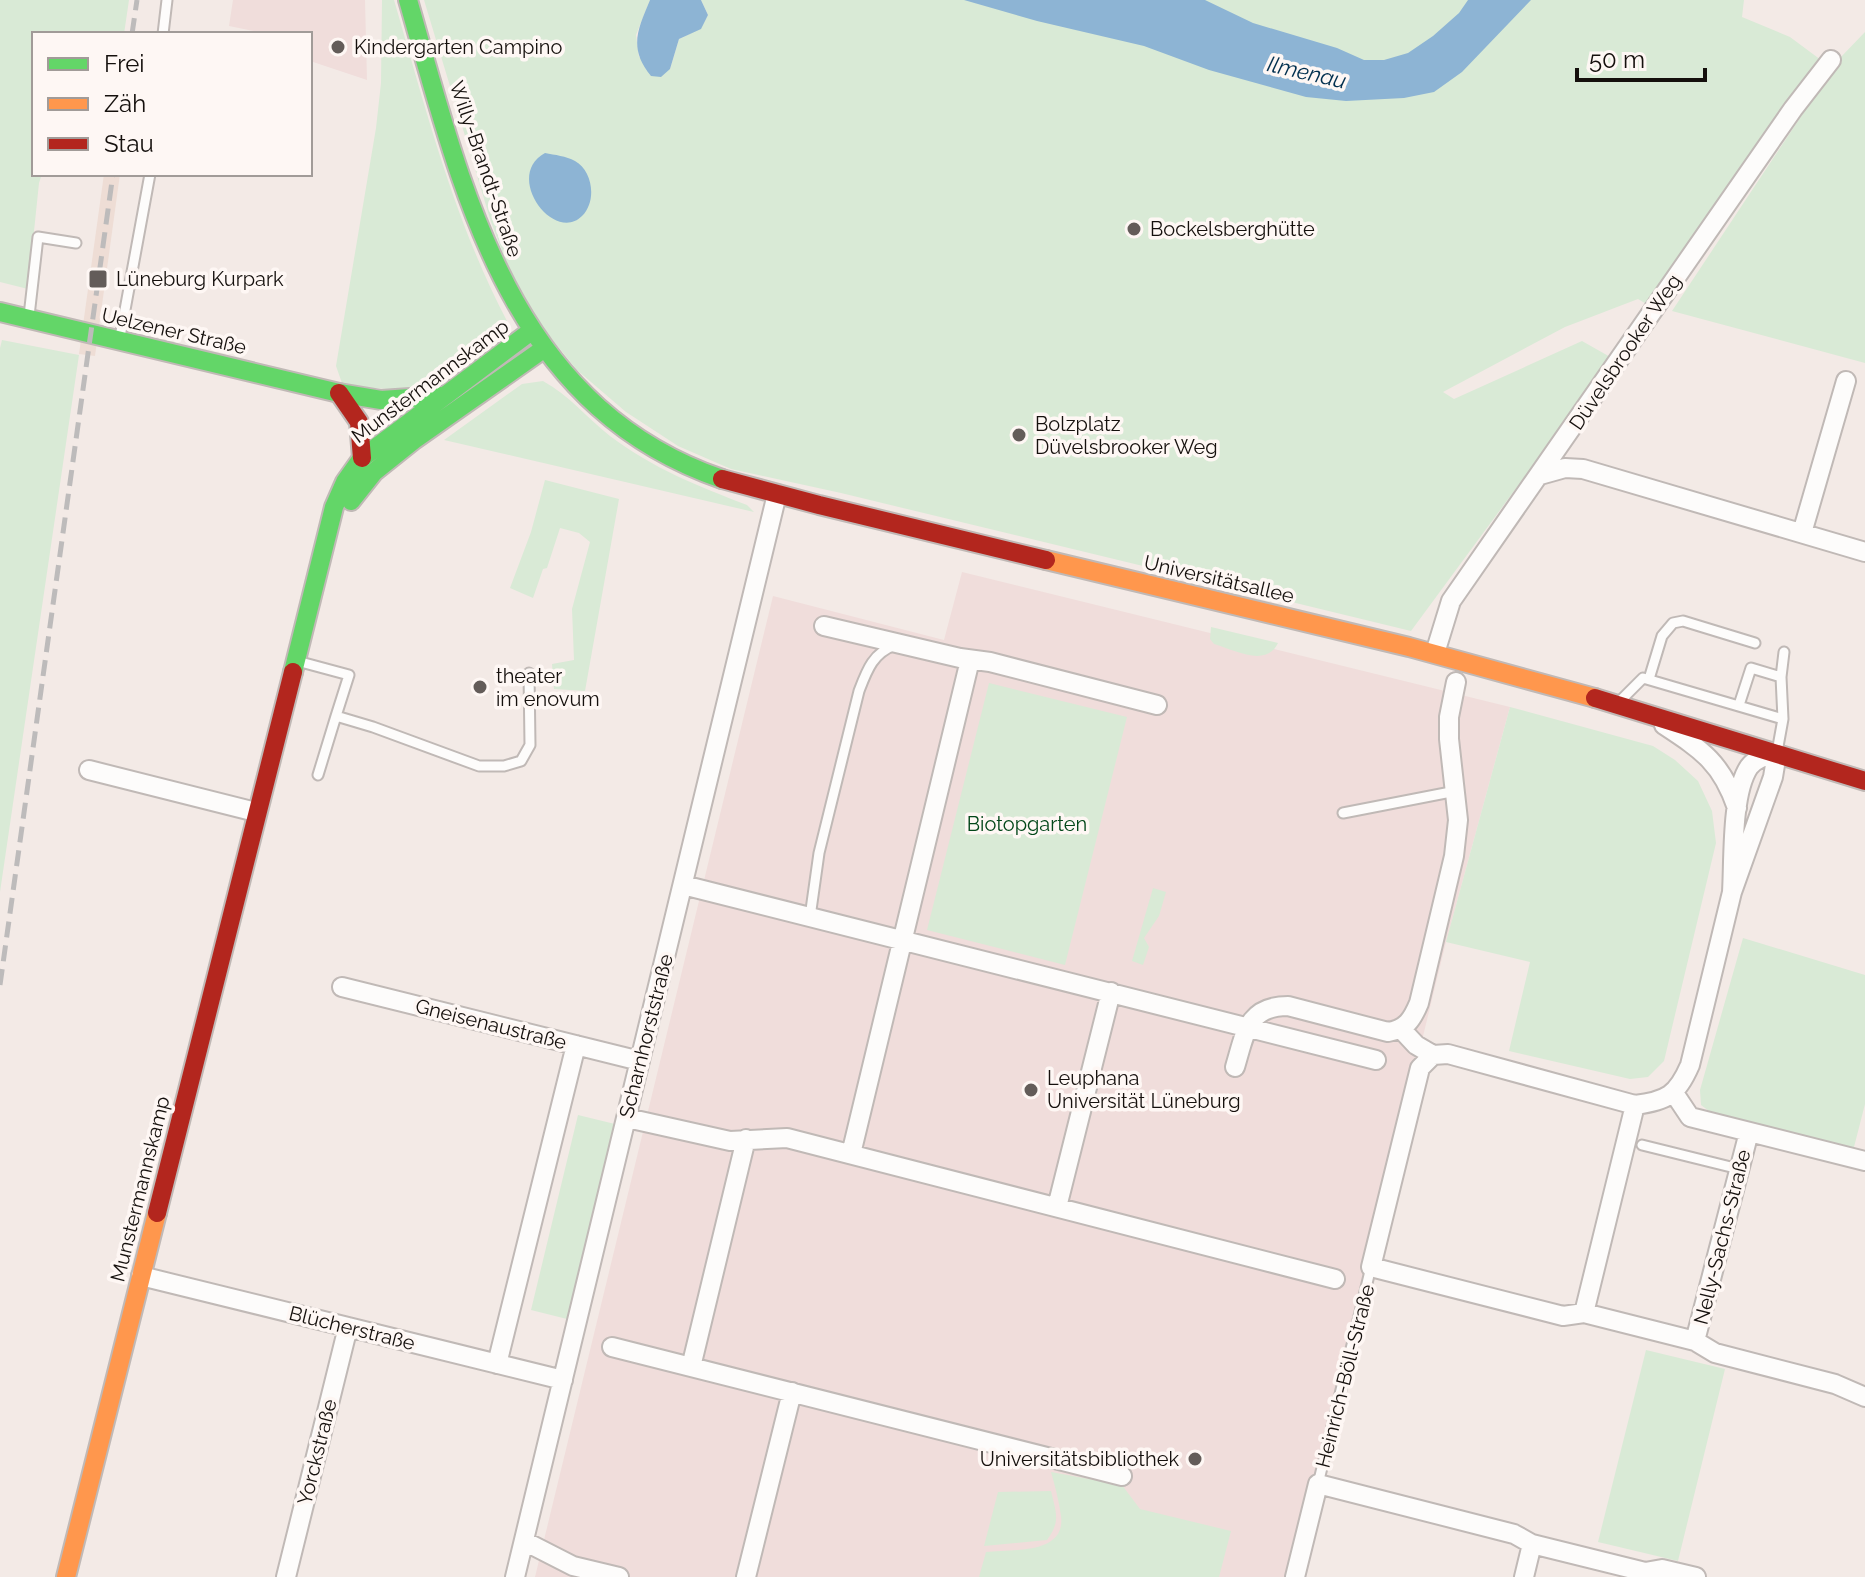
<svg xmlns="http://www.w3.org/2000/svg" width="1865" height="1577" viewBox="0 0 1865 1577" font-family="Raleway,sans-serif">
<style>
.built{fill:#eeddd5}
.education{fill:#f0dddb}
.green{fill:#d9ead6}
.water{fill:#8db4d4}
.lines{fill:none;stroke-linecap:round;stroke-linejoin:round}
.lane-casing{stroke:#c0b9b6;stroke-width:13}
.street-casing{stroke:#c0b9b6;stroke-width:22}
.fast-casing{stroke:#c0b9b6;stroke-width:22}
.slow-casing{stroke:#c0b9b6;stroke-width:22}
.jam-casing{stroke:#c0b9b6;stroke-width:22}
.lane{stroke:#fdfcfb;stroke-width:9}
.street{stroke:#fdfcfb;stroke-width:18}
.fast{stroke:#63d668;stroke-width:18}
.slow{stroke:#ff974d;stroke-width:18}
.jam{stroke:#b3261e;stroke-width:18}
.rail{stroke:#bdbbbb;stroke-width:5;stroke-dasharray:16 8;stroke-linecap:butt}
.poi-dot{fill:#635c59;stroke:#fef7f4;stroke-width:3}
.labels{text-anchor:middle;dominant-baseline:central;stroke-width:7;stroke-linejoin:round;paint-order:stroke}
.poi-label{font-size:20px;fill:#15100d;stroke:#fef7f4;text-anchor:start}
.street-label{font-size:20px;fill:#15100d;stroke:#fef7f4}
.park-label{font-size:20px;fill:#024719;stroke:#fef7f4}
.water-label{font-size:22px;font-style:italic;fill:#002f4e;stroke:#fef7f4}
</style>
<rect width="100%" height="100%" fill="#f3eae6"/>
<path class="built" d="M104,174H120L95,356L79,354Z"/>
<path class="education" d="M233,0H365L367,80L310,61V34H268L229,26Z
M962,572L1510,707L1446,942L1291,1577H535L773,596L944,640Z"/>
<path class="green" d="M0,0H129L124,34H34V174H42L39,183L28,289L0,282Z
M382,0H394C426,110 454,220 507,321L495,350L435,392L343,386L336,366L376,128L381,83Z
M424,0H650L636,35L639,57L670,69L679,39L701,28L708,15L701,0H1744L1742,17L1790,37L1821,60L1648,305L1638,299L1565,327L1443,392L1454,399L1582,341L1612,358L1411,631L841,493L731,469L678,446L626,412L577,370L538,322L513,279L491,222Z
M1865,32V363L1672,311L1839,59Z
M2,340L79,355L0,892V348Z
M543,381C569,395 587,418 610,436C652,468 698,486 747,505L754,512L444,440L522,384Z
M545,480L619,499L585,691L554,689L552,664L574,660L572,609L590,542L579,533L560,528L547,568L543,569L533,598L510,588L531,532Z
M1211,627L1278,643C1266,668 1235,650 1214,644L1210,639Z
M989,683L1127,717L1065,965L927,930Z
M1510,707L1653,746L1675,760L1698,781L1712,811L1716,843L1664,1061L1648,1077L1630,1079L1509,1051L1530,962L1446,942Z
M1153,888L1166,892L1159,916L1144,938L1149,947L1143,965L1132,961Z
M1743,938L1865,975V1104L1853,1151L1713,1114L1701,1105L1700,1090Z
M578,1115L619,1125L571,1320L531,1310Z
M1646,1350L1725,1369L1678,1561L1598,1542Z
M1051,1472L1122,1485L1140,1509L1231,1531L1219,1577H979L986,1552C1012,1549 1066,1555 1061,1516C1059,1501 1055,1486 1051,1472Z
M1051,1491C1056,1513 1061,1521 1047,1540L984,1546L998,1492Z"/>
<path class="water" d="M650,0H701L708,15L701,29L679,39L670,69L661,77L651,76C628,48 638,29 650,0Z
M964,0H1205L1253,23L1337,48L1364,60H1384L1408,53L1433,36L1459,13L1468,0H1531L1462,72L1434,92L1404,98L1346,101L1306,97L1209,70L1144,46L1037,21Z
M545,153C555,155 566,156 575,161C593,171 597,201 582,216C554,244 503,176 545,153Z"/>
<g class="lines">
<defs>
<path id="lane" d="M163,34L167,0
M29,316L38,237L76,243
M120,337L150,174
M297,661L349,675L336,716L373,727L479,766H504L521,761L530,745L529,673
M1781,677L1784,652
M1649,679L1662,636L1673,623L1683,621L1755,643
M1620,701L1643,678L1783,719L1777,752
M1739,705L1751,668L1781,677L1783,719
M318,775L336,716
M1343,813L1456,791
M810,917L819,853L859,691C867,670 873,653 895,645
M1642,1145L1739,1169
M1318,1484L1371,1267"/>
<path id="street" d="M1540,475L1565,468L1583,469L1865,552
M1802,533L1846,381
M824,626L960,658L990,662L1157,705
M1435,653L1451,601L1793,109L1831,60
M1664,725C1702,750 1722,763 1737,808
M89,770L256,812
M683,885L1376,1060
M1732,892C1734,860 1731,794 1749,767C1756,758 1766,756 1777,753L1773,777L1732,892L1690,1065C1677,1095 1667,1101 1635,1105L1448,1054L1433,1055L1420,1068L1371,1267L1563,1316L1584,1313L1695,1341L1715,1353L1835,1384L1865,1397
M342,987L640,1061
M1402,1030L1416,1045L1433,1055
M1235,1067C1245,1034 1247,1006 1288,1006L1388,1032C1406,1029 1412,1020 1419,1003L1454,856L1458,820L1449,739V717L1456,682
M1674,1093L1690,1117L1865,1161
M627,1118L730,1141L787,1138L1335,1279
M851,1154L970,660
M1057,1207L1111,992
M141,1276L563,1380
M1584,1313L1635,1105
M1695,1341L1749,1132
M612,1347L1122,1476
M497,1364L576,1045
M691,1367L746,1139
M524,1541L573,1566L619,1577
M286,1577L348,1327
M515,1577L777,494
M746,1577L792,1392
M1295,1577L1318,1484L1514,1534L1532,1544L1645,1572L1662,1569L1696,1577
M1524,1577L1532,1544"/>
<path id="fast" d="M408,0C463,192 509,406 722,479
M0,312L339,393L381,400L440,396
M351,501L374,472L414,440L542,350
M293,672L334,507L345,482L362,458L530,332"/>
<path id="slow" d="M1046,560L1409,647L1595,698
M66,1577L157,1213"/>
<path id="jam" d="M339,393L359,422L362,458
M722,479L819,505L1046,560
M1595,698L1865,781
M157,1213L293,672"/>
</defs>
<use href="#lane" class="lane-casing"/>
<use href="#street" class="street-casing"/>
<use href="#fast" class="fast-casing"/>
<use href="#slow" class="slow-casing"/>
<use href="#jam" class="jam-casing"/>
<use href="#lane" class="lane"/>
<use href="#street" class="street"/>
<use href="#fast" class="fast"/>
<use href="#slow" class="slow"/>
<use href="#jam" class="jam"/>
<path class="rail" d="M132,34L137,0
M0,985L113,174"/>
</g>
<g class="poi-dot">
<circle cx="338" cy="47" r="8"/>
<circle cx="1134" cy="229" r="8"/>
<rect x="88" y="269" width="20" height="20" rx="4"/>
<circle cx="1019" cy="435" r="8"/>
<circle cx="480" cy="687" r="8"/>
<circle cx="1031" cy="1090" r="8"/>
<circle cx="1195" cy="1459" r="8"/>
</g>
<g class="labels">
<g class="poi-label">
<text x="354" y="47">Kindergarten Campino</text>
<text x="1150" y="229">Bockelsberghütte</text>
<text x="116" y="279">Lüneburg Kurpark</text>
<text x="1035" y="424">Bolzplatz<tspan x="1035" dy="23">Düvelsbrooker Weg</tspan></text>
<text x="496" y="676">theater<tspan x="496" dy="23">im enovum</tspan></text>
<text x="1047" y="1078">Leuphana<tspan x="1047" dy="23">Universität Lüneburg</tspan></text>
<text x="1179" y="1459" text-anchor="end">Universitätsbibliothek</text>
</g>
<g class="street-label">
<text transform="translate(486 169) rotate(71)">Willy-Brandt-Straße</text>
<text transform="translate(174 331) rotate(13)">Uelzener Straße</text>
<text transform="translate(1625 352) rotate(-56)">Düvelsbrooker Weg</text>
<text transform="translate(430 381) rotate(-37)">Munstermannskamp</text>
<text transform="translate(1219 579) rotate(13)">Universitätsallee</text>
<text transform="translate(491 1024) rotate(14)">Gneisenaustraße</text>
<text transform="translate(646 1036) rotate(-76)">Scharnhorststraße</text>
<text transform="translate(140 1189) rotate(-76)">Munstermannskamp</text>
<text transform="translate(1722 1237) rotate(-76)">Nelly-Sachs-Straße</text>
<text transform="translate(352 1328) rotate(14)">Blücherstraße</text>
<text transform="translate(1345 1376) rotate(-76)">Heinrich-Böll-Straße</text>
<text transform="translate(317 1452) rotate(-76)">Yorckstraße</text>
</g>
<g class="park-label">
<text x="1027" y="824">Biotopgarten</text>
</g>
<g class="water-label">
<text transform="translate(1307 72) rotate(13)">Ilmenau</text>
</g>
</g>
<rect x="32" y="32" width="280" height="144" fill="#fef7f4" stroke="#a19b98" stroke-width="2"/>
<rect x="48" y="58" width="40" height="12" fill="#63d668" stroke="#a19b98" stroke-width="2"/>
<text x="104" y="72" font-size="24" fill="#15100d">Frei</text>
<rect x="48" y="98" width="40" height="12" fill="#ff974d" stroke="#a19b98" stroke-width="2"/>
<text x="104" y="112" font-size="24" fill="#15100d">Zäh</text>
<rect x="48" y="138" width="40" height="12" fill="#b3261e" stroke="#a19b98" stroke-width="2"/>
<text x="104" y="152" font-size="24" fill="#15100d">Stau</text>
<path d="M1577 68v12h128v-12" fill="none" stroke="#15100d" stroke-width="4"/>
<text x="1589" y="68" font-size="24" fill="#15100d" stroke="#fef7f4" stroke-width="6" paint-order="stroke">50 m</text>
</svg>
